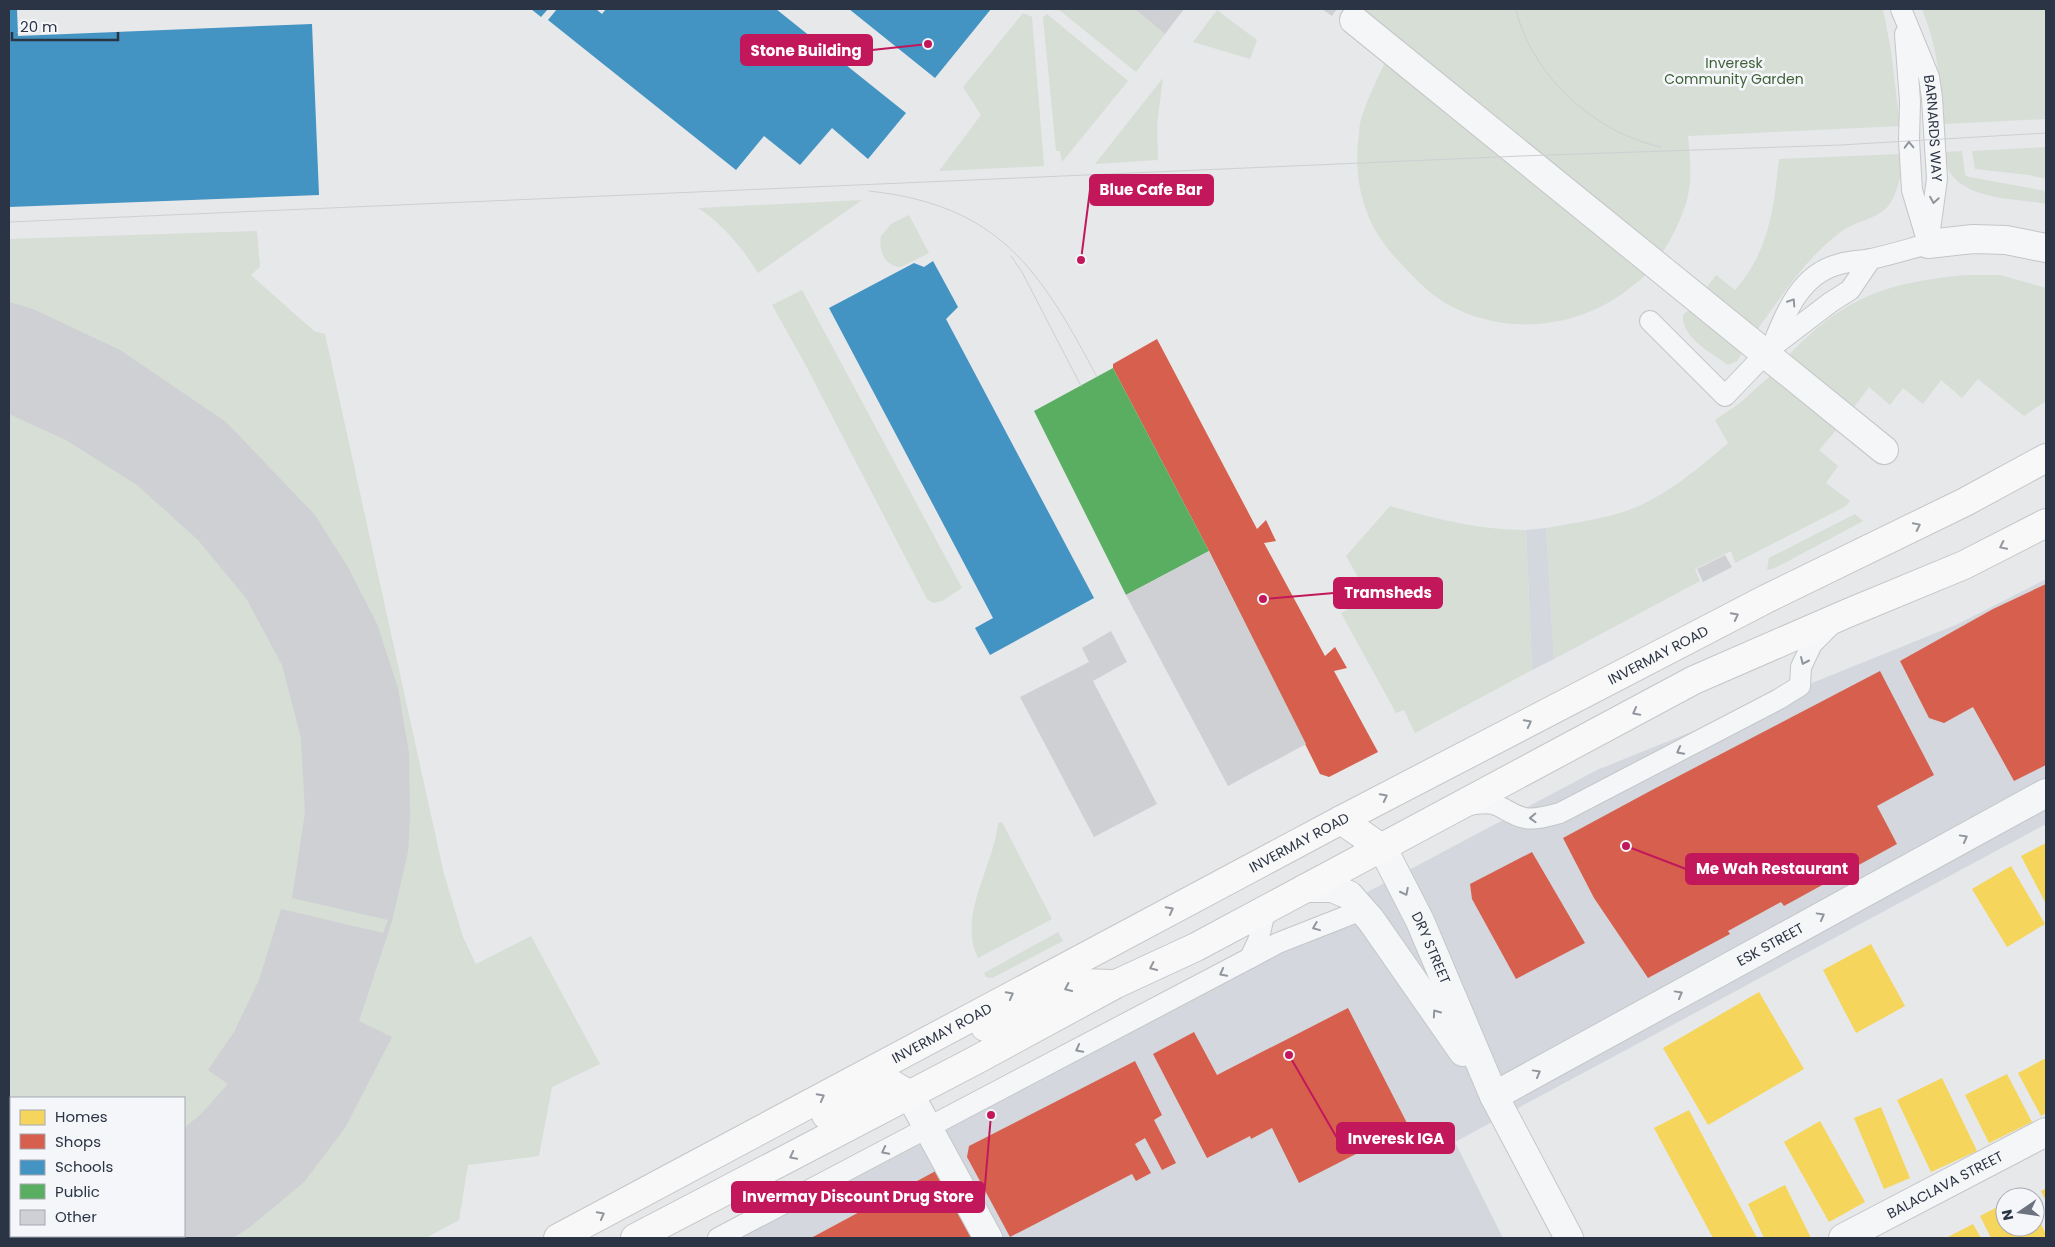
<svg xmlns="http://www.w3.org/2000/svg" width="2055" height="1247" viewBox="0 0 2055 1247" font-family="Poppins,sans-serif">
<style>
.built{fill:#d4d7dd}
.green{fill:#d6ded6;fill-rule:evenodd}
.homes{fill:#f6d55c}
.shops{fill:#d6604d}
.schools{fill:#4393c3}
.public{fill:#5aae61}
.building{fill:#ced0d3}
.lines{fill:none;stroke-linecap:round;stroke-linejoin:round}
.lane-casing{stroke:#c4c6c8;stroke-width:22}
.street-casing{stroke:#c4c6c8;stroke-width:30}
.secondary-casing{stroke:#c4c6c8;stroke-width:30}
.lane{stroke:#f5f6f7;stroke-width:20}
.street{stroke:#f5f6f7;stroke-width:28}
.secondary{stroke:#f8f8f8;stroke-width:28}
.tram{stroke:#cecfd2;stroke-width:1}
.oneway{stroke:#90959e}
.oneway2{stroke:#92969e}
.labels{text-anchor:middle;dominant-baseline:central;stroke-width:5;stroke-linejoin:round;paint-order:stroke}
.park-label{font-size:14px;fill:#3f6138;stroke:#f4f6f9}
.street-label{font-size:14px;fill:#2b3445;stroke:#f4f6f9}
.leader{fill:none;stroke:#c2185b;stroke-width:2}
.callout-dot{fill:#c2185b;stroke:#f4f6f9;stroke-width:2}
.callout{fill:#c2185b;stroke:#c2185b;stroke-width:2}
.callout-label{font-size:15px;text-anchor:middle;font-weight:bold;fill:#fff}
</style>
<rect width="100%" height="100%" fill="#e6e8ea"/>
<path class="built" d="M1546,528L1554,659L1532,670L1526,530Z
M2046,579V824L1455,1142L1503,1238H716L1597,770L1958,624Z"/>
<path class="green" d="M1058,9H1135L1165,34L1136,72Z
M1353,9H1883L1891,51L1900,126L1688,136C1690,158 1693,181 1686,203C1678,228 1665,252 1648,272C1643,278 1637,282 1631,287C1580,329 1505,337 1447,304C1426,292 1411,274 1394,256C1365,224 1354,184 1358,142C1359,136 1359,129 1360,123C1366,101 1377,80 1386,60Z
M1922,9H2046V119L1944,124C1941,84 1937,45 1922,9Z
M1217,10L1257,40L1250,59L1193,42Z
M1023,13L1032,17L1044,166L939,171L981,115L963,87Z
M1047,14L1128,81L1062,162L1060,151H1056L1043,17Z
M1163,78L1157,124L1158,160L1095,164Z
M2046,147V179L2029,175L1975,169L1972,151Z
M1962,151L1965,175L1969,177L2046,191V204C2017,198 1967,201 1949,171C1946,165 1946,158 1945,152Z
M1901,154C1904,168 1898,189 1891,202C1881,219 1857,220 1842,231C1806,257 1781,297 1755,333L1704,291L1716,275L1735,290C1769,252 1774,208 1779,159Z
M862,200L758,273C743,249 723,224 698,208Z
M909,215L929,253L901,267C885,267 878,250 881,236L891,224Z
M257,231L260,267L251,275L314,331L325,334L444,874L463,937L476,964L531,936L600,1064L552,1087L539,1156L468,1165L459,1220L426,1238H9V239ZM11,1098H184V1236H11Z
M1965,275H2000L2046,288V401L2024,416L1978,379L1962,398L1941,380L1923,404L1903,388L1890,405L1869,387L1851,411L1786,358C1843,298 1883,283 1965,275Z
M802,290L962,588L942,601L933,603L927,599L804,362L772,305Z
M1690,309L1743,352L1737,361L1728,365C1712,353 1681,338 1683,315Z
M1771,375L1838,428L1819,450L1838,466L1826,483L1850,501L1846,506L1735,563L1731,551L1695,569L1700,581L1554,659L1546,528C1574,523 1603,519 1629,510C1666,496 1699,468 1728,443L1715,420L1740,403Z
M1390,506C1435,519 1480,530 1526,530L1532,670L1415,733L1404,710L1396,713L1341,613L1369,597L1346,556Z
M1855,514L1863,521L1775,568L1767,570L1769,558Z
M1002,822L1052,919L978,958C957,916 994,866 998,823Z
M1058,932L1063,941L992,978L986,977L984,973Z"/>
<path class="homes" d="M2046,843V904L2021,856Z
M2011,866L2045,924L2007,947L1972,889Z
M1871,944L1905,1006L1856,1033L1823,970Z
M1759,992L1804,1069L1708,1125L1663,1048Z
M2046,1058V1113L2041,1116L2018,1073Z
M2007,1074L2032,1122L1989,1143L1965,1095Z
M1942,1078L1977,1151L1931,1172L1897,1100Z
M1881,1107L1910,1178L1884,1189L1854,1118Z
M1689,1110L1757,1238H1713L1654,1128Z
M1820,1121L1865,1202L1829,1222L1784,1142Z
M1785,1185L1811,1238H1764L1748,1204Z
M2046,1188V1201L2041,1191Z
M2025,1192L2027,1197H2016Z
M2005,1203V1227H2035V1212L2046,1234V1238H1991L1980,1216Z
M1973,1224L1981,1238H1946Z"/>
<path class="shops" d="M1157,339L1257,529L1266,520L1276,541L1264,543L1325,656L1335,647L1347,668L1334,671L1378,752L1329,777L1320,774L1209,551L1113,368V364Z
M2046,584V765L2014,781L1973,707L1944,723L1929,718L1900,661L1993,609Z
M1880,671L1934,775L1877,806L1897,844L1784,906L1781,902L1728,931L1730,934L1648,978L1594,898L1563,838L1652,790Z
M1532,852L1585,943L1516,979L1472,899L1470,884Z
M1348,1008L1409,1127L1299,1183L1272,1128L1251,1139L1250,1136L1207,1158L1153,1054L1194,1032L1217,1075Z
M1135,1061L1162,1115L1154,1120L1176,1163L1162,1170L1145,1138L1135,1144L1151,1173L1136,1181L1132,1174L1010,1237L967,1157L969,1146Z
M945,1166L984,1238H811Z"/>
<path class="schools" d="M9,9H17L18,36L312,24L319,195L9,207Z
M531,9H548L541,17Z
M557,9H598L597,10L602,14L606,9H776L906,113L868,159L832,128L800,165L764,136L736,170L548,20Z
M849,9H991L935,78Z
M933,261L958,307L946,319L1094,598L990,655L975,628L993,618L829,308L914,263L924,267Z"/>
<path class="public" d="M1113,368L1209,551L1126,595L1034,411Z"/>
<path class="building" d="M1135,9H1184L1165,34Z
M1322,9H1337L1332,16Z
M9,302L33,309L120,350L226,422L315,515L349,569L377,624L398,688L409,753L410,818L408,852L392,921L359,1021L392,1037L345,1128L304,1182L250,1227L233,1238H9V1208L11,1207V1236H184V1128L200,1115L228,1084L208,1070L234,1032L259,980L281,909L383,933L388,920L292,898L305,813L301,738L282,665L246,598L198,540L137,485L66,440L9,414Z
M1209,551L1306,744L1228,786L1126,595Z
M1725,555L1732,567L1703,582L1697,569Z
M1111,631L1127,662L1093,681L1157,804L1094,837L1020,697L1089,662L1082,648Z"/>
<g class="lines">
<defs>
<g id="lane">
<path id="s1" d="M1901,9L1929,77L1932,98L1937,179L1928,244"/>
<path d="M1905,34L1910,101L1909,140L1912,190L1926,237"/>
<path d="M1650,321L1725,396L1772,347L1831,302L1850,290L1871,259"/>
<path d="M1772,347C1785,313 1801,273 1840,264C1850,261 1861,261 1871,259C1890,255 1909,249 1928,244"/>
<path d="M1465,806C1475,804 1486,801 1496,805C1506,809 1514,816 1525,818C1536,820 1549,816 1560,813L1779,699L1800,686L1801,667L1812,644L1832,624"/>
<path d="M1250,958L1278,943L1362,910"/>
<path d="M718,1238L1250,958L1258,941L1266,908"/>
</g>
<g id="street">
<path d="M1354,20L1884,450"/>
<path d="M1928,244L1973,239L2006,240L2046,248"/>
<path id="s2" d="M1383,849L1420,921L1494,1096L1569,1238"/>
<path d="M1306,888H1332L1349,895L1371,920L1463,1052"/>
<path d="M910,1095L988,1238"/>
<path id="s3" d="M1494,1096L2046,793"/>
<path id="s4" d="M1843,1238L2046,1132"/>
</g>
<g id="secondary">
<path d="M1341,820L1383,849"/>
<path d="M985,1027L1006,1019L1079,983L1112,984"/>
<path d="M826,1115L890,1083L910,1095"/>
<path id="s5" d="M558,1238L1341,820L1766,599L1965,502L2046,458"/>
<path d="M635,1238L976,1060L1116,984L1196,947L1694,680L1848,613L1964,565L2046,523"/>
</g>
</defs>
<use href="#lane" class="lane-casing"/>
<use href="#street" class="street-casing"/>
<use href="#secondary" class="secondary-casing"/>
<use href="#lane" class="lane"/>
<use href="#street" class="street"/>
<use href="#secondary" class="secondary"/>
<path class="tram" d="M1516,9C1531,75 1595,133 1661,147
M869,191C1000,205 1040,270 1097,377
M9,222L1521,156L1840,145L2046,133
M1011,256L1022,272L1081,386"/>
</g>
<defs><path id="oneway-chevron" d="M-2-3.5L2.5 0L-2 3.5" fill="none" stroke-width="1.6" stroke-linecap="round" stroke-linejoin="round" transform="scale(1.25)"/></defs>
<g class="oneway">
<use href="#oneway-chevron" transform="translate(1909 145) rotate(-92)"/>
<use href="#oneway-chevron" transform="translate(1934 200) rotate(99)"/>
<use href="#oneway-chevron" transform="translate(1792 302) rotate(-57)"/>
<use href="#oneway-chevron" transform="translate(1804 661) rotate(114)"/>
<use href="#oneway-chevron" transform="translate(1680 751) rotate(152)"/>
<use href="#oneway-chevron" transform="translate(1533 818) rotate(178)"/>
<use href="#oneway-chevron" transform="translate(1964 838) rotate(-29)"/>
<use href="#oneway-chevron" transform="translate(1405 892) rotate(63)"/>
<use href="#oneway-chevron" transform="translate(1821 916) rotate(-29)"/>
<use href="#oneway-chevron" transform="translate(1316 927) rotate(158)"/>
<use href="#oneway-chevron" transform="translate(1223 973) rotate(152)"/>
<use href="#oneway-chevron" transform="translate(1679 994) rotate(-29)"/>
<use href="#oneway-chevron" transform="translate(1436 1013) rotate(-125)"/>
<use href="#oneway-chevron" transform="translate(1079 1049) rotate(152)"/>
<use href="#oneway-chevron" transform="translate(1537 1073) rotate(-29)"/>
<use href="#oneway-chevron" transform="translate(885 1151) rotate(153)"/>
</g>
<g class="oneway2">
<use href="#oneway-chevron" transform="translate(1917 526) rotate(-26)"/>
<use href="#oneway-chevron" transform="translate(2003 546) rotate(154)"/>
<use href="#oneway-chevron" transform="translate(1735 616) rotate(-27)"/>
<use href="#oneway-chevron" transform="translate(1636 712) rotate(152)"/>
<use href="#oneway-chevron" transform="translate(1528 723) rotate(-27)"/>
<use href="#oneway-chevron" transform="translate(1384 797) rotate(-27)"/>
<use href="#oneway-chevron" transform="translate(1170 910) rotate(-28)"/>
<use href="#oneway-chevron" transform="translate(1153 967) rotate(155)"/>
<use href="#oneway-chevron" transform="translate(1068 988) rotate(155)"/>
<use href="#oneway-chevron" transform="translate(1010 995) rotate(-28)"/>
<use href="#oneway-chevron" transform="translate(821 1097) rotate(-28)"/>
<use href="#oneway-chevron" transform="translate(793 1156) rotate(153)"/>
<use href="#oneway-chevron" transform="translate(601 1215) rotate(-28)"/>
</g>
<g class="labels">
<g class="park-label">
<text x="1734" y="63">Inveresk<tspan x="1734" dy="16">Community Garden</tspan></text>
</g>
<g class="street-label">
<text stroke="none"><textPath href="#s1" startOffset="125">BARNARDS WAY</textPath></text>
<text stroke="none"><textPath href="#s5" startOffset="1245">INVERMAY ROAD</textPath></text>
<text stroke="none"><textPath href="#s5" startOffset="840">INVERMAY ROAD</textPath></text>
<text stroke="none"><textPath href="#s3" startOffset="315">ESK STREET</textPath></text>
<text stroke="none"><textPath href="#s2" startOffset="110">DRY STREET</textPath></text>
<text stroke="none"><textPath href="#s5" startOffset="435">INVERMAY ROAD</textPath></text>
<text stroke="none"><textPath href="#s4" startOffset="115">BALACLAVA STREET</textPath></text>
</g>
</g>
<path class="leader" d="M928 44L872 50M1081 260L1090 190M1263 599L1334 593M1626 846L1686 869M1289 1055L1337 1138M991 1115L984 1197"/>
<g class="callout-dot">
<circle cx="928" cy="44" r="5"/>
<circle cx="1081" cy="260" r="5"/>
<circle cx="1263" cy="599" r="5"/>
<circle cx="1626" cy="846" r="5"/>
<circle cx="1289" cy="1055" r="5"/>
<circle cx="991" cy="1115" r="5"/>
</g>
<g class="callout">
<rect x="741" y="35" width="131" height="30" rx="5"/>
<rect x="1090" y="175" width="123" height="30" rx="5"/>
<rect x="1334" y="578" width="108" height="30" rx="5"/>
<rect x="1686" y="854" width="172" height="30" rx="5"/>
<rect x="1337" y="1123" width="117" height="30" rx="5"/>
<rect x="732" y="1182" width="252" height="30" rx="5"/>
</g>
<g class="callout-label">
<text x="806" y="56">Stone Building</text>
<text x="1151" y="195">Blue Cafe Bar</text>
<text x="1388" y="598">Tramsheds</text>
<text x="1772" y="874">Me Wah Restaurant</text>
<text x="1396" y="1144">Inveresk IGA</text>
<text x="858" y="1202">Invermay Discount Drug Store</text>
</g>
<rect width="2055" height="1247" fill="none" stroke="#2b3445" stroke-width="20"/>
<rect x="10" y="1097" width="175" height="140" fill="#f4f6f9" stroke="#a4a8b1"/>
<rect x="20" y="1110" width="25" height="15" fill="#f6d55c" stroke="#a4a8b1"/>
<text x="55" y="1122" font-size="15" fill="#2b3445">Homes</text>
<rect x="20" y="1134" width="25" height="15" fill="#d6604d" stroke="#a4a8b1"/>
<text x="55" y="1147" font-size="15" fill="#2b3445">Shops</text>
<rect x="20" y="1160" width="25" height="15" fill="#4393c3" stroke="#a4a8b1"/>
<text x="55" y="1172" font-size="15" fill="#2b3445">Schools</text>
<rect x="20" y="1184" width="25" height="15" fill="#5aae61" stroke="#a4a8b1"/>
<text x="55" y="1197" font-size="15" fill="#2b3445">Public</text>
<rect x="20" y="1210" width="25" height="15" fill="#ced0d3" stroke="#a4a8b1"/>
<text x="55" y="1222" font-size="15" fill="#2b3445">Other</text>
<g transform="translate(2020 1212) rotate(257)"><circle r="24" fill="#f4f6f9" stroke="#a4a8b1"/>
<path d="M0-4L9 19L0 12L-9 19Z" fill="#6c737f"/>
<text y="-8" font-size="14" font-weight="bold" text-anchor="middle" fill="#2b3445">N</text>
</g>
<path d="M12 32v8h106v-8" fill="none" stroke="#2b3445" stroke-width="2.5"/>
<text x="20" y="32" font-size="15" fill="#2b3445" stroke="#f4f6f9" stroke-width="4" paint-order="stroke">20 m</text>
</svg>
